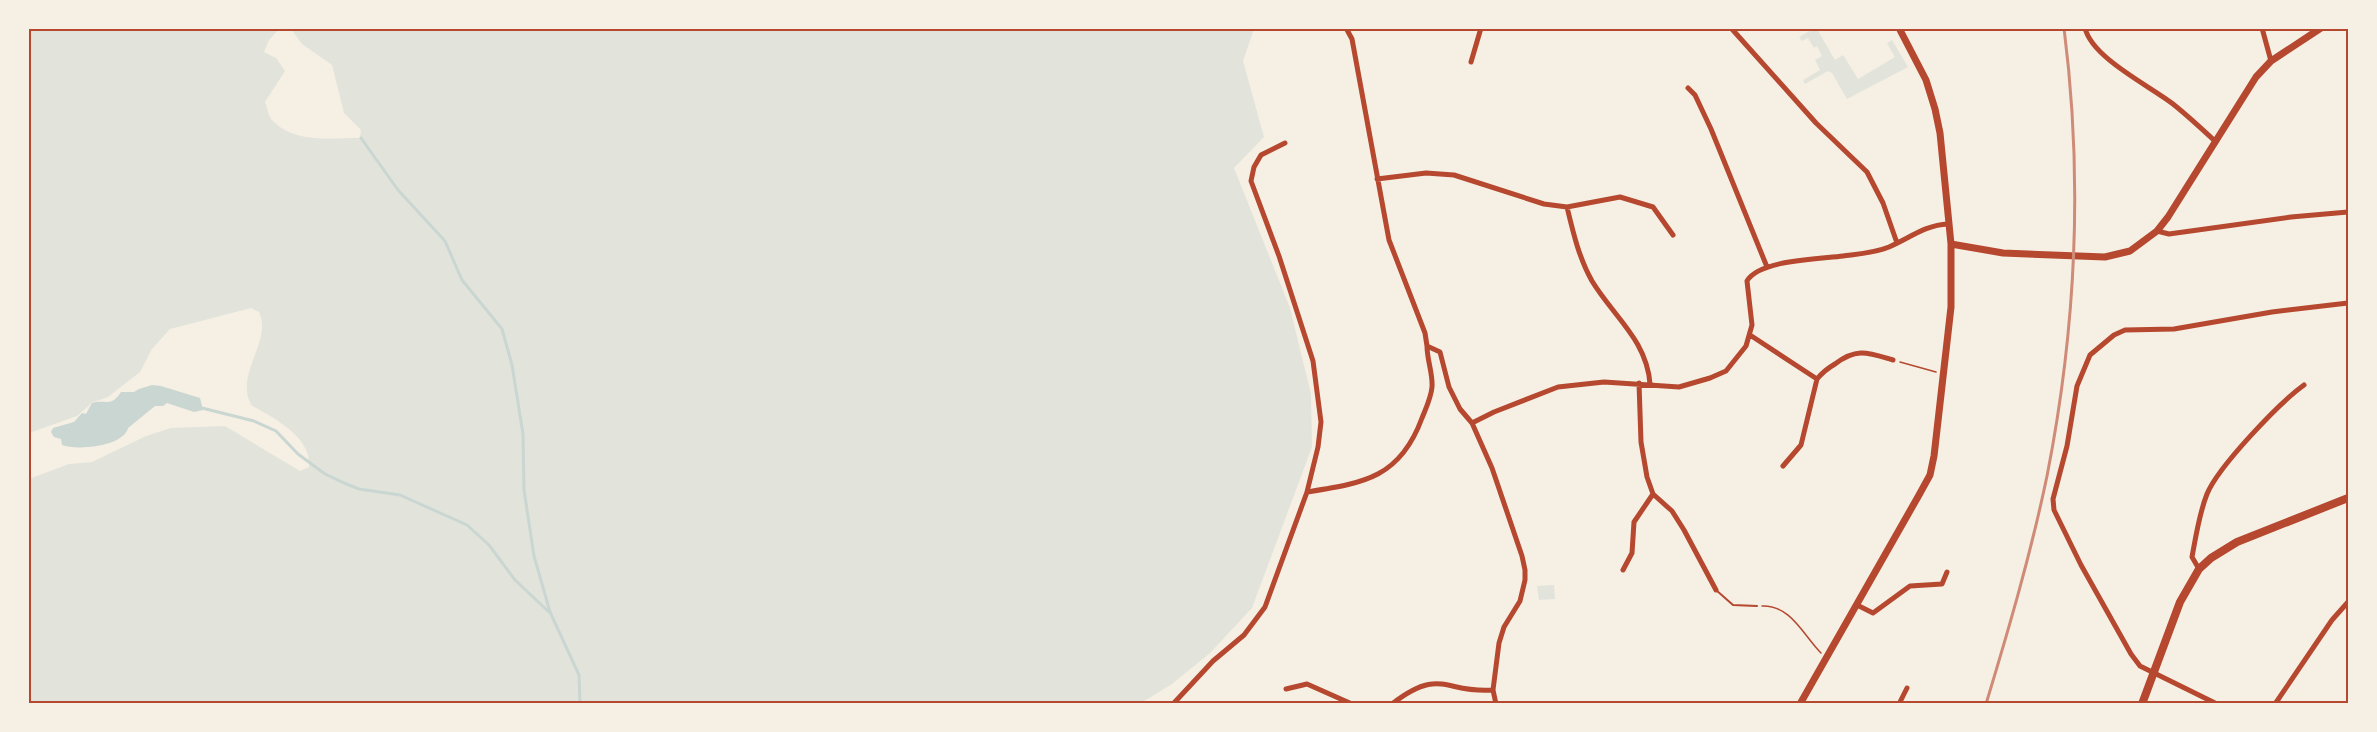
<svg xmlns="http://www.w3.org/2000/svg" width="2377" height="732" viewBox="0 0 2377 732" font-family="'Open Sans',sans-serif">
<style>
.green{fill:#e2e4dc}
.water{fill:#c9d6d2}
.lines{fill:none;stroke-linecap:round;stroke-linejoin:round}
.stream{stroke:#c9d6d2;stroke-width:3}
.path{stroke:#b5482f;stroke-width:1.5}
.service{stroke:#b5482f;stroke-width:2}
.minor{stroke:#b5482f;stroke-width:5}
.tertiary{stroke:#b5482f;stroke-width:7}
.secondary{stroke:#b5482f;stroke-width:8}
.rail{stroke:#cf8b77;stroke-width:3}
.neatline{fill:none;stroke:#b5482f;stroke-width:2}
</style>
<rect width="100%" height="100%" fill="#f6efe4"/>
<path class="green" d="M29,28L279,29L269,40L264,52L276,58L285,71L265,102C267,107 268,115 272,120C295,144 331,138 360,138L361,130L344,113L332,65L302,44L291,29H1254L1243,61L1264,137L1234,168L1290,308L1311,394L1312,447L1252,608L1210,653L1172,684L1141,703H29V479L69,464L92,462L146,436L171,428L225,426L300,471L309,467C312,437 274,418 251,405C250,401 247,396 247,391C244,365 271,337 259,312L251,308L170,329L152,349L140,372L108,397L93,402L77,416L29,433Z
M1813,29H1817L1835,60L1843,55L1858,79L1895,57L1887,43L1892,40L1908,67L1847,99L1832,73L1828,71L1805,84L1803,80L1820,70L1815,60L1822,56L1817,46L1814,48L1808,38L1802,41L1799,37Z
M1554,585L1555,599L1539,600L1537,586Z"/>
<path class="water" d="M152,385L161,386L200,398L203,410L194,412L167,403L163,406H155L128,428C124,446 78,451 62,445L61,439L54,437L51,432L53,428L74,422L82,413L86,414L92,403C105,399 111,408 121,392H134L139,389Z"/>
<g class="lines">
<path class="stream" d="M361,138L398,190L445,241L462,280L502,329L512,365L523,434L524,490L534,556L550,612L579,675L580,704
M202,408L254,421L276,431L298,454L325,474L344,483L359,489L400,495L467,525L489,545L515,580L549,612"/>
<path class="path" d="M1900,362L1936,372
M1762,606C1791,605 1803,635 1821,653"/>
<path class="service" d="M1716,590L1733,605L1757,606"/>
<path class="minor" d="M1346,28L1352,39L1389,240L1425,333L1427,346L1440,352L1449,387L1460,409L1472,423L1492,468L1522,556L1525,570V580L1520,601L1504,627L1499,643L1493,690L1496,704
M1731,28L1816,123L1867,172L1883,203L1897,243
M2085,28C2092,58 2150,86 2173,104C2188,116 2202,129 2216,142
M2262,28L2271,61
M1471,62L1481,28
M1688,88L1695,95L1711,129L1767,267
M1377,179L1426,173L1454,175L1544,204L1567,207C1573,232 1579,258 1592,281C1613,316 1647,340 1650,384
M1567,207L1620,197L1653,207L1673,235
M2157,231L2169,234L2291,217L2348,212
M1750,335L1817,379L1801,445L1783,466
M1817,379C1822,373 1828,368 1835,364C1857,347 1869,353 1893,360
M1639,383L1641,442L1647,477L1653,494L1672,511L1684,530L1716,590
M1472,423L1494,412L1558,387L1604,382L1679,387L1710,378L1726,371L1746,346L1752,325L1747,281C1759,260 1819,259 1843,256C1858,254 1874,253 1889,247C1910,238 1925,225 1948,224
M1307,492C1364,483 1400,478 1422,418C1426,408 1431,398 1432,387C1433,374 1427,360 1427,346
M2199,569L2192,557C2196,536 2199,514 2207,494C2218,467 2279,403 2304,385
M1623,570L1632,553L1634,522L1653,494
M1857,605L1873,613L1910,586L1942,584L1947,572
M1286,689L1307,684L1352,704
M1173,704L1213,661L1244,635L1265,607L1307,492L1318,447L1321,422L1313,361L1279,256L1251,181L1254,167L1261,155L1285,143
M1392,704C1441,666 1445,694 1493,690
M1899,704L1907,688
M2217,704L2140,666L2131,654L2081,565L2054,510L2053,499L2067,446L2077,386L2090,355L2114,335L2125,330L2174,329L2272,312L2348,303
M2275,704L2332,620L2348,602"/>
<path class="tertiary" d="M1951,244L2003,253L2105,257L2130,251L2157,231L2168,217L2256,77L2271,61L2321,28
M1800,704L1919,495L1930,475L1934,456L1951,307V244L1940,133L1935,109L1926,80L1899,28"/>
<path class="secondary" d="M2142,704L2180,602L2199,569L2211,558L2237,542L2348,498"/>
<path class="rail" d="M1986,704C2009,628 2031,553 2047,476C2076,329 2083,177 2064,28"/>
</g>
<rect width="2377" height="732" fill="none" stroke="#f6efe4" stroke-width="60"/>
<rect x="30" y="30" width="2317" height="672" class="neatline"/>
</svg>
